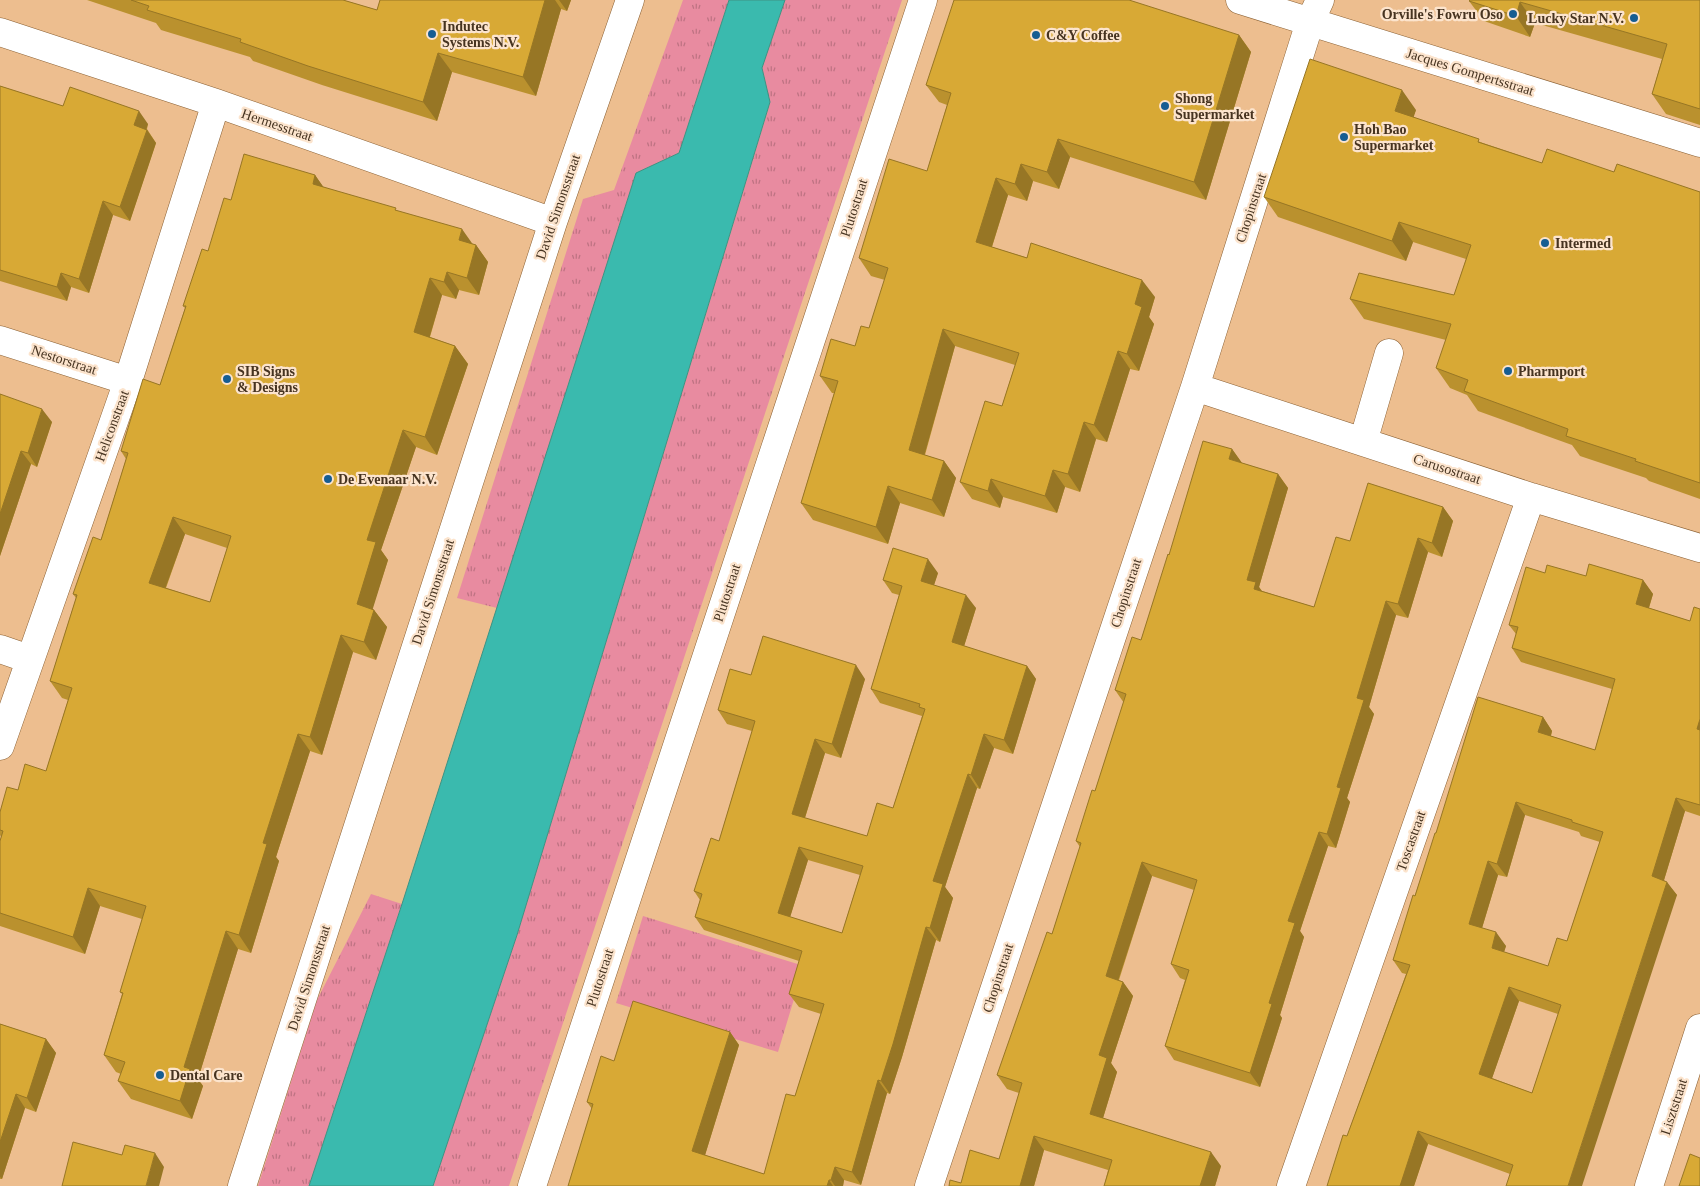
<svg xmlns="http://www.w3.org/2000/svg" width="1700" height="1186" viewBox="0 0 1700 1186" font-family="Georgia,serif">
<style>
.grass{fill:url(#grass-tufts)}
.water{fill:#3abaae;stroke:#3e9283}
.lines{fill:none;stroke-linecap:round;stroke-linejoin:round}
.minor-casing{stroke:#8a6033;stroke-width:29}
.minor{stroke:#fff;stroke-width:28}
.wall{fill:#ba912e;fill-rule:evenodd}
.shaded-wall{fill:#977625}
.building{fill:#d8a935;stroke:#977625;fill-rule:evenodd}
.poi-dot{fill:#165d92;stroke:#fce4cd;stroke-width:2}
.labels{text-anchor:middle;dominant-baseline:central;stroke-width:4.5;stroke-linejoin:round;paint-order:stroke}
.poi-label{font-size:14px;font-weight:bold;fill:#463320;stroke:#fce4cd;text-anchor:start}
.street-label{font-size:14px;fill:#463320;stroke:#fce4cd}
</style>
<defs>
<pattern id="grass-tufts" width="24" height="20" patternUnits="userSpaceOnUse" patternTransform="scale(1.25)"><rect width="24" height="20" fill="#e88ba0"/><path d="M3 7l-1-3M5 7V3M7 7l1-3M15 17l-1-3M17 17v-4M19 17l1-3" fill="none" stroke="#be7282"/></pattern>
</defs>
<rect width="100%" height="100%" fill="#edbe8f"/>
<path class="grass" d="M683,0H729L679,153L636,173L497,608L457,598L583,199L614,190Z
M785,0H902L509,1186H433L517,935L770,103L762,68Z
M371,894L402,904L309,1186H258L317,1000Z
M643,916L804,966L778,1052L616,1003Z"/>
<path class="water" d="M729,0H785L762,68L770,102L517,935L433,1186H309L402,904L636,173L679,153Z"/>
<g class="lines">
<defs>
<path id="minor" d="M1240,0L1700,143
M0,32L216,103L553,222
M0,340L128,381
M1195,387L1531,497L1700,548
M1363,442L1389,353
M0,649L29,659
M0,746L128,381L216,103
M242,1186L553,222L630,0
M532,1186L923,0
M929,1186L1195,387L1310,22L1320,0
M1291,1186L1531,497
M1649,1186L1700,1028"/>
</defs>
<use href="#minor" class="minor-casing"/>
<use href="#minor" class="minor"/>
</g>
<path class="wall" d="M87,0H343L377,10L380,0H571L567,11L561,9L536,96L452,72L437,121L322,85L253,61L250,57L161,30L156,23Z
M1700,0V125L1666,114L1652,94L1662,59L1535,23L1530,37L1484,21L1469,1Z
M1239,35L1251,52L1206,200L1070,157L1059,189L1033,181L1027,201L1008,195L992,247L1155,297L1149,317L1154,324L1139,371L1130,369L1107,442L1096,439L1080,492L1065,487L1057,513L1003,497L1000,508L972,499L960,482L1002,406L1015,365L955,346L925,455L944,461L956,478L944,517L900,503L888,544L813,520L801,503L834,393H832L820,376L855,346L869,328L885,280L871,276L859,258L927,171L947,105L939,102L926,85Z
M0,86L63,106L148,124L147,129L156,143L130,221L113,215L89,293L71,287L67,301L0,281Z
M1416,110L1413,117L1483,143L1542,163L1614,172L1700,192V499L1649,481L1646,478L1580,456L1572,445L1478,411L1467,395L1450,388L1436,368L1446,340L1364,319L1350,299L1454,295L1466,259L1413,242L1406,261L1278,217L1264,197Z
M315,175L323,187L398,211L472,244L476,245L488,262L479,295L459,290L456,299L442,295L430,337L455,346L468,364L437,455L416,447L381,550L388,560L372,609L374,610L387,627L376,660L353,652L322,755L310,751L276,857L279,861L251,953L238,949L198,1079L203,1086L192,1119L131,1099L118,1081L121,1074L116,1072L104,1055L122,994L120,992L142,919L100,906L85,954L0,926V841L1,837L0,835V812L18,790L46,771L68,700L62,698L50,681L76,598L73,594L101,540L126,459L121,451L160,385L185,308L183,306L231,200ZM185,534L227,548L210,602L166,588Z
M0,394L52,422L37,467L31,464L0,556Z
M1232,449L1242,463L1278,474L1288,488L1259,587L1262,591L1314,607L1350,541L1443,507L1453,521L1442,557L1428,552L1408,618L1396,615L1369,707L1374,714L1347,798L1350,802L1336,848L1328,846L1300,931L1304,937L1280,1015L1282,1018L1260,1087L1174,1060L1165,1046L1185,980L1180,978L1171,964L1194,890L1152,876L1119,980L1123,982L1133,996L1111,1063L1117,1072L1103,1118L1221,1166L1215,1186H1104L1108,1170L1044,1150L1034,1186H949L961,1183L999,1159L1019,1093L1007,1089L997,1075L1052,934L1080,847L1076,841L1095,791L1124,703L1115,690L1141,640L1169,555Z
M938,573L934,585L976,608L964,646L1027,666L1036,679L1013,754L994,748L980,789L977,788L945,887L953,898L940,942L936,940L902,1057L890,1094L887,1093L861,1185L844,1180L843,1186H568L592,1109L587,1102L614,1061L730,1032L739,1045L705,1155L764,1174L795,1096L821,1014L799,1007L789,994L799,961L704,930L695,917L700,900L694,891L719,841L752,731L727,724L718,710L751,675L865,679L841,758L825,753L805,818L867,836L893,808L922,716L880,703L871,689L899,595L892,593L883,580ZM808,860L860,875L842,933L790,917Z
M1545,573L1643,580L1653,594L1649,608L1690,621L1700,609V816L1685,811L1664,880L1677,895L1510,1174L1428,1144L1414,1186H1327L1347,1136L1406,974L1402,973L1393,960L1436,833L1543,717L1552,731L1551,736L1595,750L1612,689L1521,662L1512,648L1516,634L1509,625ZM1525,815L1579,832L1581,836L1600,842L1567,941L1548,966L1504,952L1506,946L1482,928L1498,875L1507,877ZM1519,1001L1558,1014L1532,1093L1492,1078Z
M0,1024L46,1039L56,1053L36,1112L25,1108L2,1179H0Z"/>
<path class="shaded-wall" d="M545,0H555L561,9L536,96L523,77Z
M559,0H571L567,11Z
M1520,2L1535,23L1530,37L1516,16Z
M1239,35L1251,52L1206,200L1194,182Z
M438,53L452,72L437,121L423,102Z
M1402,90L1416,110L1409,131L1395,111Z
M139,111L148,124L143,139L134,125Z
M147,130L156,143L130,221L120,207Z
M1058,139L1070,157L1059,189L1047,172Z
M1021,164L1033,181L1027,201L1015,184Z
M315,175L327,192L313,184Z
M996,178L1008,195L988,259L976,242Z
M103,201L113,215L89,293L79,279Z
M1399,222L1413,242L1406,261L1392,241Z
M462,229L474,246L459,240Z
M476,245L488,262L479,295L467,278Z
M447,272L459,290L456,299L444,282Z
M61,273L71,287L67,301L57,287Z
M430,278L442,295L426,349L414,332Z
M1142,280L1155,297L1149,317L1154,324L1139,371L1127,354L1135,304Z
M943,329L955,346L921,467L909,450Z
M455,346L468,364L437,455L425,437Z
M1118,351L1130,369L1107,442L1094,425Z
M42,409L52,422L37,467L28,453Z
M1084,422L1096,439L1080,492L1068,474Z
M403,430L416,447L381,550L388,560L369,621L357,604L367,540Z
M1232,449L1242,463L1229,459Z
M21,451L31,464L0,556V514Z
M944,461L956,478L944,517L932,500Z
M1053,470L1065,487L1057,513L1045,496Z
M1278,474L1288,488L1259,587L1265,596L1263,603L1247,580Z
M991,479L1003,497L1000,508L988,491Z
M888,486L900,503L888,544L876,527Z
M1443,507L1453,521L1442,557L1432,543Z
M173,517L185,534L161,600L149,583Z
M1418,538L1428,552L1408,618L1398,604Z
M928,559L938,573L931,594L921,581Z
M1643,580L1653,594L1646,617L1636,604Z
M966,595L976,608L961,656L952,642Z
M1386,601L1396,615L1369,707L1374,714L1347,798L1350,802L1336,848L1327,834L1357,698Z
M374,610L387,627L376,660L364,642Z
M341,635L353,652L322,755L310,737Z
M856,665L865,679L841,758L832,744Z
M1027,666L1036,679L1013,754L1004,740Z
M1543,717L1552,731L1548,746L1538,732Z
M1700,719V734L1697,729Z
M298,734L310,751L276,857L279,861L251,953L239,935L263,843Z
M984,734L994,748L980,789L971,775Z
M815,739L825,753L802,827L792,814Z
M968,774L977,788L945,887L953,898L940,942L930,928L933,881Z
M1676,798L1685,811L1661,890L1652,876Z
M1516,802L1525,815L1507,877L1497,864Z
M1319,832L1328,846L1300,931L1304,937L1280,1015L1282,1018L1260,1087L1250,1073L1288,921Z
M799,847L808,860L787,927L778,913Z
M1488,861L1498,875L1479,938L1469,924Z
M1142,862L1152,876L1115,990L1106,976Z
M1667,882L1677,895L1582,1186H1568Z
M88,888L100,906L85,954L73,937Z
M926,927L936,940L902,1057L890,1094L881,1081Z
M226,931L238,949L198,1079L203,1086L192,1119L180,1101L184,1067Z
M1496,932L1506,946L1501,961L1492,948Z
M1123,982L1133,996L1111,1063L1117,1072L1100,1128L1090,1114L1099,1055Z
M1509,987L1519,1001L1489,1087L1479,1074Z
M730,1032L739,1045L702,1165L692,1151Z
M46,1039L56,1053L36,1112L27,1098Z
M878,1080L887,1093L861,1185L852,1172Z
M16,1094L25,1108L2,1179L0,1177V1142Z
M1418,1131L1428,1144L1414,1186H1400Z
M1034,1136L1044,1150L1034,1186H1020Z
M1211,1152L1221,1166L1215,1186H1200Z
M155,1153L164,1167L159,1186H146Z
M835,1167L844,1180L843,1186H835L831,1180Z
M829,1180L833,1186H827Z"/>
<path class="building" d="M131,0H343L377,10L380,0H545L523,77L438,53L423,102L308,66L240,42L241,39L147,10L149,6Z
M954,0H1129L1239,35L1194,182L1058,139L1047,172L1021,164L1015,184L996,178L976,242L1027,258L1031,243L1142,280L1135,304L1142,307L1127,354L1118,351L1094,425L1084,422L1068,474L1053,470L1045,496L991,479L988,491L960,482L985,401L1002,406L1019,353L943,329L909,450L944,461L932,500L888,486L876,527L801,503L838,381L820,376L831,339L855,346L861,326L869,328L888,268L859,258L889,159L927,171L951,93L926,85Z
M1470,0H1700V109L1652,94L1667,44L1520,2L1516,16L1469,1Z
M1310,59L1402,90L1395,111L1479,139L1478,142L1542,163L1547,149L1614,172L1617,164L1700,192V483L1635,461L1636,459L1566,436L1568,429L1464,391L1468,380L1436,368L1451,324L1350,299L1359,273L1454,295L1471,245L1399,222L1392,241L1264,197Z
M0,86L63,106L70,87L139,111L134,125L147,130L120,207L103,201L79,279L61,273L57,287L0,270Z
M244,154L315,175L313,184L396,208L395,210L462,229L459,240L476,245L467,278L447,272L444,282L430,278L414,332L455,346L425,437L403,430L367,540L376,542L357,604L374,610L364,642L341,635L310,737L298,734L263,843L267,844L239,935L226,931L184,1067L190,1069L180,1101L118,1081L125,1062L104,1055L123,993L120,992L146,906L88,888L73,937L0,913V841L3,831L0,830V812L7,787L18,790L25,764L46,771L72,688L50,681L77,595L73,594L93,537L101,540L128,453L121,451L143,379L160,385L186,306H183L202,249L208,251L224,198L231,200ZM173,517L231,536L210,602L149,583Z
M0,394L42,409L28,453L21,451L0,514Z
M1203,441L1232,449L1229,459L1278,474L1247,580L1256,582L1254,589L1314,607L1336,537L1350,541L1368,483L1443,507L1432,543L1418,538L1398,604L1386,601L1357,698L1364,700L1337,787L1341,788L1327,834L1319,832L1288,921L1295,923L1269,1003L1272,1004L1250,1073L1165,1046L1189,970L1171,964L1197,880L1142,862L1106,976L1123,982L1099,1055L1107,1058L1090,1114L1211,1152L1200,1186H1104L1112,1160L1034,1136L1020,1186H949L950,1180L961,1183L970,1150L999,1159L1022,1083L997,1075L1047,932L1052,934L1081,843L1076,841L1092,790L1095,791L1126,694L1115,690L1132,637L1141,640L1168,554L1169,555Z
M893,548L928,559L921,581L966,595L952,642L1027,666L1004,740L984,734L971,775L968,774L933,881L943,884L930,928L926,927L893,1044L881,1081L878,1080L852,1172L835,1167L831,1180H829L827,1186H568L593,1104L587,1102L601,1056L614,1061L633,1001L730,1032L692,1151L764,1174L786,1094L795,1096L824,1004L789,994L802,951L695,917L702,894L694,891L711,838L719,841L755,721L718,710L730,669L751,675L763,636L856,665L832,744L815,739L792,814L867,836L877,803L893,808L925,709L919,707L920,704L871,689L902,586L883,580ZM799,847L863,866L842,933L778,913Z
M1589,564L1643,580L1636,604L1690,621L1694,607L1700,609V719L1697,729L1700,730V805L1676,798L1652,876L1667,882L1568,1186H1506L1513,1165L1418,1131L1400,1186H1327L1343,1135L1347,1136L1410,965L1393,960L1413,895L1415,896L1435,833H1436L1478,697L1543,717L1538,732L1595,750L1615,679L1512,648L1518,627L1509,625L1526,567L1545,573L1547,565L1586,576ZM1516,802L1572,820V822L1603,832L1567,941L1557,938L1548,966L1492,948L1496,932L1469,924L1488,861L1497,864ZM1509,987L1561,1005L1532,1093L1479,1074Z
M0,1024L46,1039L27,1098L16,1094L0,1142Z
M73,1142L122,1155L125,1145L155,1153L146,1186H62Z
M1690,1154L1700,1158V1186H1679Z"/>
<g class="poi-dot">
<circle cx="1513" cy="14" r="5"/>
<circle cx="1634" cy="18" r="5"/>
<circle cx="432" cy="34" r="5"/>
<circle cx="1036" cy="35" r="5"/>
<circle cx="1165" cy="106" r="5"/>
<circle cx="1344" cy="137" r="5"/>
<circle cx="1545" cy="243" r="5"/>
<circle cx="1508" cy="371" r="5"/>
<circle cx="227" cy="379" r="5"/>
<circle cx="328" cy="479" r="5"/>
<circle cx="160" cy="1075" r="5"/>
</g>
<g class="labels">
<g class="poi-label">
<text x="1503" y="14" text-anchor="end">Orville's Fowru Oso</text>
<text x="1624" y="18" text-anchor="end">Lucky Star N.V.</text>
<text x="442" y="26">Indutec<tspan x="442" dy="16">Systems N.V.</tspan></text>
<text x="1046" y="35">C&amp;Y Coffee</text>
<text x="1175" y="98">Shong<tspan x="1175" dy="16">Supermarket</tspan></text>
<text x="1354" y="129">Hoh Bao<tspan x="1354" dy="16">Supermarket</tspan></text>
<text x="1555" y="243">Intermed</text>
<text x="237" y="371">SIB Signs<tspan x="237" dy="16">&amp; Designs</tspan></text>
<text x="1518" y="371">Pharmport</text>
<text x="338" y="479">De Evenaar N.V.</text>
<text x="170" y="1075">Dental Care</text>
</g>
<g class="street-label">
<text transform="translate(1470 72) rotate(17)">Jacques Gompertsstraat</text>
<text transform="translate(277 125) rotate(19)">Hermesstraat</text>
<text transform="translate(558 207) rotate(-71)">David Simonsstraat</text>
<text transform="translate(854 208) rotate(-72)">Plutostraat</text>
<text transform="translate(1251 208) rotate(-72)">Chopinstraat</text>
<text transform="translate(64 360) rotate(18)">Nestorstraat</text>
<text transform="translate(112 426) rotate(-70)">Heliconstraat</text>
<text transform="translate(1447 469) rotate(18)">Carusostraat</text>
<text transform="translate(433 592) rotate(-72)">David Simonsstraat</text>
<text transform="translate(727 593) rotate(-72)">Plutostraat</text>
<text transform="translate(1126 593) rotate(-72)">Chopinstraat</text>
<text transform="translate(1411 841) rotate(-71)">Toscastraat</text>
<text transform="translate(309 978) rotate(-72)">David Simonsstraat</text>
<text transform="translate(600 978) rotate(-72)">Plutostraat</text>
<text transform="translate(998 978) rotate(-72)">Chopinstraat</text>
<text transform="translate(1674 1107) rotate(-72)">Lisztstraat</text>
</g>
</g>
</svg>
